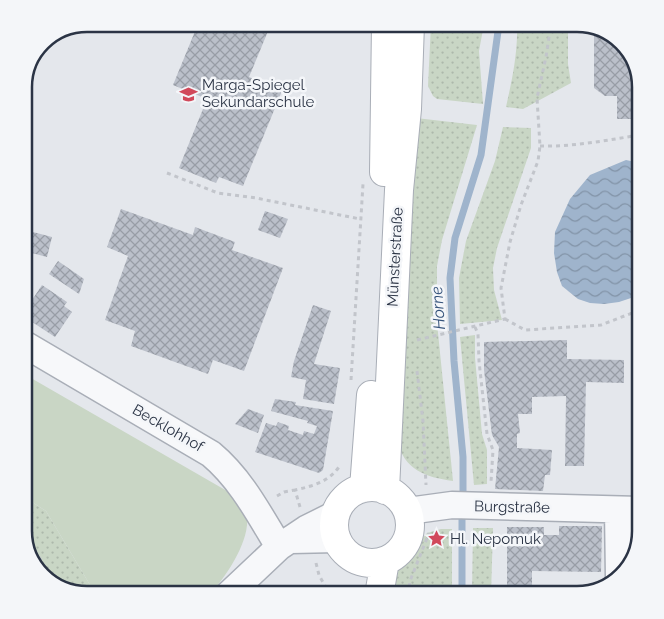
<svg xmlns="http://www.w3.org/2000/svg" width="664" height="619" viewBox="0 0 664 619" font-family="Raleway,sans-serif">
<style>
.green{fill:#c9d6c5}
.park{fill:url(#park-dots)}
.water{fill:url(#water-waves)}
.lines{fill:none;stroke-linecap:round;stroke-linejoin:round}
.stream{stroke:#9fb4cc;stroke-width:7}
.building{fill:url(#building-cross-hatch)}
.minor-casing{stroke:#a9aeb7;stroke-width:29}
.secondary-casing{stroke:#a9aeb7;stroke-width:30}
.path{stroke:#c2c5cb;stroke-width:3;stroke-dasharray:4 4;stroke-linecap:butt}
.minor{stroke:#f7f8fa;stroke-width:26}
.secondary{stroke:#fff;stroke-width:28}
.labels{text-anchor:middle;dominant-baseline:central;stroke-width:5;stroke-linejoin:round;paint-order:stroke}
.poi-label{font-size:15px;fill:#2b3445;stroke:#f4f6f9;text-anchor:start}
.street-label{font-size:15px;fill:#2b3445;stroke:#f4f6f9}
.water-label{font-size:16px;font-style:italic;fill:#34527a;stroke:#f4f6f9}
.rim{fill:none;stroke:#2b3445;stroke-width:2.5}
</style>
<defs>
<pattern id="park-dots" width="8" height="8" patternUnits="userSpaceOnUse" patternTransform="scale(1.25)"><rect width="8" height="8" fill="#c9d6c5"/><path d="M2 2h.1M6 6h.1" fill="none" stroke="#adb8ab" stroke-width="1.8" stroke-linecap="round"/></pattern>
<pattern id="water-waves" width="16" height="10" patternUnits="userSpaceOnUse" patternTransform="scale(1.25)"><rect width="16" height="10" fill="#9fb4cc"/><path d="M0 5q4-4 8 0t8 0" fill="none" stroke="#8293a7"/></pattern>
<pattern id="building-cross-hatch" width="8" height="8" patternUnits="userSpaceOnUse" patternTransform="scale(1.25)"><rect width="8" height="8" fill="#bbc0ca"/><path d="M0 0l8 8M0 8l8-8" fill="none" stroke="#989da6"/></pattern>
</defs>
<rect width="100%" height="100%" fill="#e4e7ec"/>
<path class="green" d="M24,374L227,491L242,497C244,503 246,510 247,516C250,542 226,576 210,595H96L46,511L24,497Z"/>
<path class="park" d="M431,24H484L479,51L483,104L437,99L433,96L428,86Z
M517,24H568V64L571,83L523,109L506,107C512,80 518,53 517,24Z
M416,118L477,125L442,240L437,266V323L453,481C425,477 404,470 397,440Z
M503,127L531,128V148L497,248L493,268L494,290L502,320L460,324L459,278L466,241L495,161Z
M475,335V358L482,434L487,450V484L474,485L460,337Z
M24,497L46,511L96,595H88L42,576L24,535Z
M473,528H493L491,595H472Z
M441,529H452V595H386L396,570L427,533Z"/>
<path class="water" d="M626,160L640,163V295L619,302L604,304L590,303L578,299L562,286L557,272L554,253L555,232L570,199L590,175Z"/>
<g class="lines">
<path class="stream" d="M463,500V457L454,361L450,278L455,238L481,155L499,24
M462,595V510"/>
</g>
<path class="building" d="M198,24H271L249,77L282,91L243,186L219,177L216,183L179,168L207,99L173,85Z
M594,30L622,43L640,84V119H617V96H605L594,88Z
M121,209L193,235L195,227L235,242L232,250L283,268L244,371L213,360L208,374L131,346L135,331L105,320L128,256L107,247Z
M265,211L288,219L280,238L258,230Z
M33,232L52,237L47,257L28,252Z
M58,261L84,279L79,294L49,274Z
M42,285L67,302L64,306L72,312L55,337L26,318L32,309L28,306Z
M313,305L331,311L314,364L340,368L334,404L303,399L306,380L291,377L294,361Z
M567,340V359L624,360V383L586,382L584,466H565L566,396L532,397V414H518L520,433L517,434V448L552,450L550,475H545L543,491L495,489L499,447L492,435L484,370V342Z
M275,399L296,402L295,405L333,411L323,470L319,473L255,452L266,423L276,426L278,422L289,426L288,430L303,435L304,431L314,434L317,426L307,423L308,421L271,411Z
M248,409L264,415L258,433L235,424Z
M628,523L640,524V531L628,561Z
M559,526H602L601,572L532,571V585H507V527H544V535H559Z"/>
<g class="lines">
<defs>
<path id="minor" d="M24,344L211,454C241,479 259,514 279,547
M618,510L619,578
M408,511L452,505L640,510
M291,540L337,539
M228,595L279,547L306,529L336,514"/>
<path id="secondary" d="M384,172L386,24
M334 525a38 38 0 1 1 76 0a38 38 0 1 1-76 0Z
M364,488L371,395
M385,490L399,190L407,109L410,24
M379,595L385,561"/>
</defs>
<use href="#minor" class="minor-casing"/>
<use href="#secondary" class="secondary-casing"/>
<path class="path" d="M540,146C574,147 607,140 640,135
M167,173L218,193L256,198L360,219
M505,319L525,330L601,325L640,310
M475,327L478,334L479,361L487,434L493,450L491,482
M417,340L505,319L501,288L510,242L521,205L538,161L540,146L537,98L546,57L551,24
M417,371L423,421L426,485
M351,380L363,184
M277,496L284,492L295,490
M300,507L295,490C313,486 328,482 339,467
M28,545C39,554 44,564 46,578
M316,563L319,575L330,595
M408,595L410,581L429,533"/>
<use href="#minor" class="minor"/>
<use href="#secondary" class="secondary"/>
</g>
<defs>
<symbol id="school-bare" viewBox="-9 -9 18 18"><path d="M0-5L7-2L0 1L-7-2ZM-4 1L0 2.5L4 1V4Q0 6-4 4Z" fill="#d1495b" stroke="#f4f6f9" stroke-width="2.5" paint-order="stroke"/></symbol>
<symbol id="sight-bare" viewBox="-9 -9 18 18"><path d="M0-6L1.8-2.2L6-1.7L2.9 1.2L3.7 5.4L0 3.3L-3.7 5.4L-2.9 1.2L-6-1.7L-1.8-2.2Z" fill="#d1495b" stroke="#f4f6f9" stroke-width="2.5" paint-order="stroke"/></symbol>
</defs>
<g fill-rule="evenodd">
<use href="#school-bare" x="176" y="82" width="25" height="25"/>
<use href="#sight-bare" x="424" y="526" width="25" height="25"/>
</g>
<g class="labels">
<g class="poi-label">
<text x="202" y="85">Marga-Spiegel<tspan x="202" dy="17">Sekundarschule</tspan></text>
<text x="450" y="539">Hl. Nepomuk</text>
</g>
<g class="street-label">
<text transform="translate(395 257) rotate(-87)">Münsterstraße</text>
<text transform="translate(168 428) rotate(30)">Becklohhof</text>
<text transform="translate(512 507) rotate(1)">Burgstraße</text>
</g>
<g class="water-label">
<text transform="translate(438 308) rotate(-94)">Horne</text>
</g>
</g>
<path d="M0 0H664V619H0ZM87 32H577A55 55 0 0 1 632 87V531A55 55 0 0 1 577 586H87A55 55 0 0 1 32 531V87A55 55 0 0 1 87 32Z" fill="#f4f6f9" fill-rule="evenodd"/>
<path class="rim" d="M87 32H577A55 55 0 0 1 632 87V531A55 55 0 0 1 577 586H87A55 55 0 0 1 32 531V87A55 55 0 0 1 87 32Z"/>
</svg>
